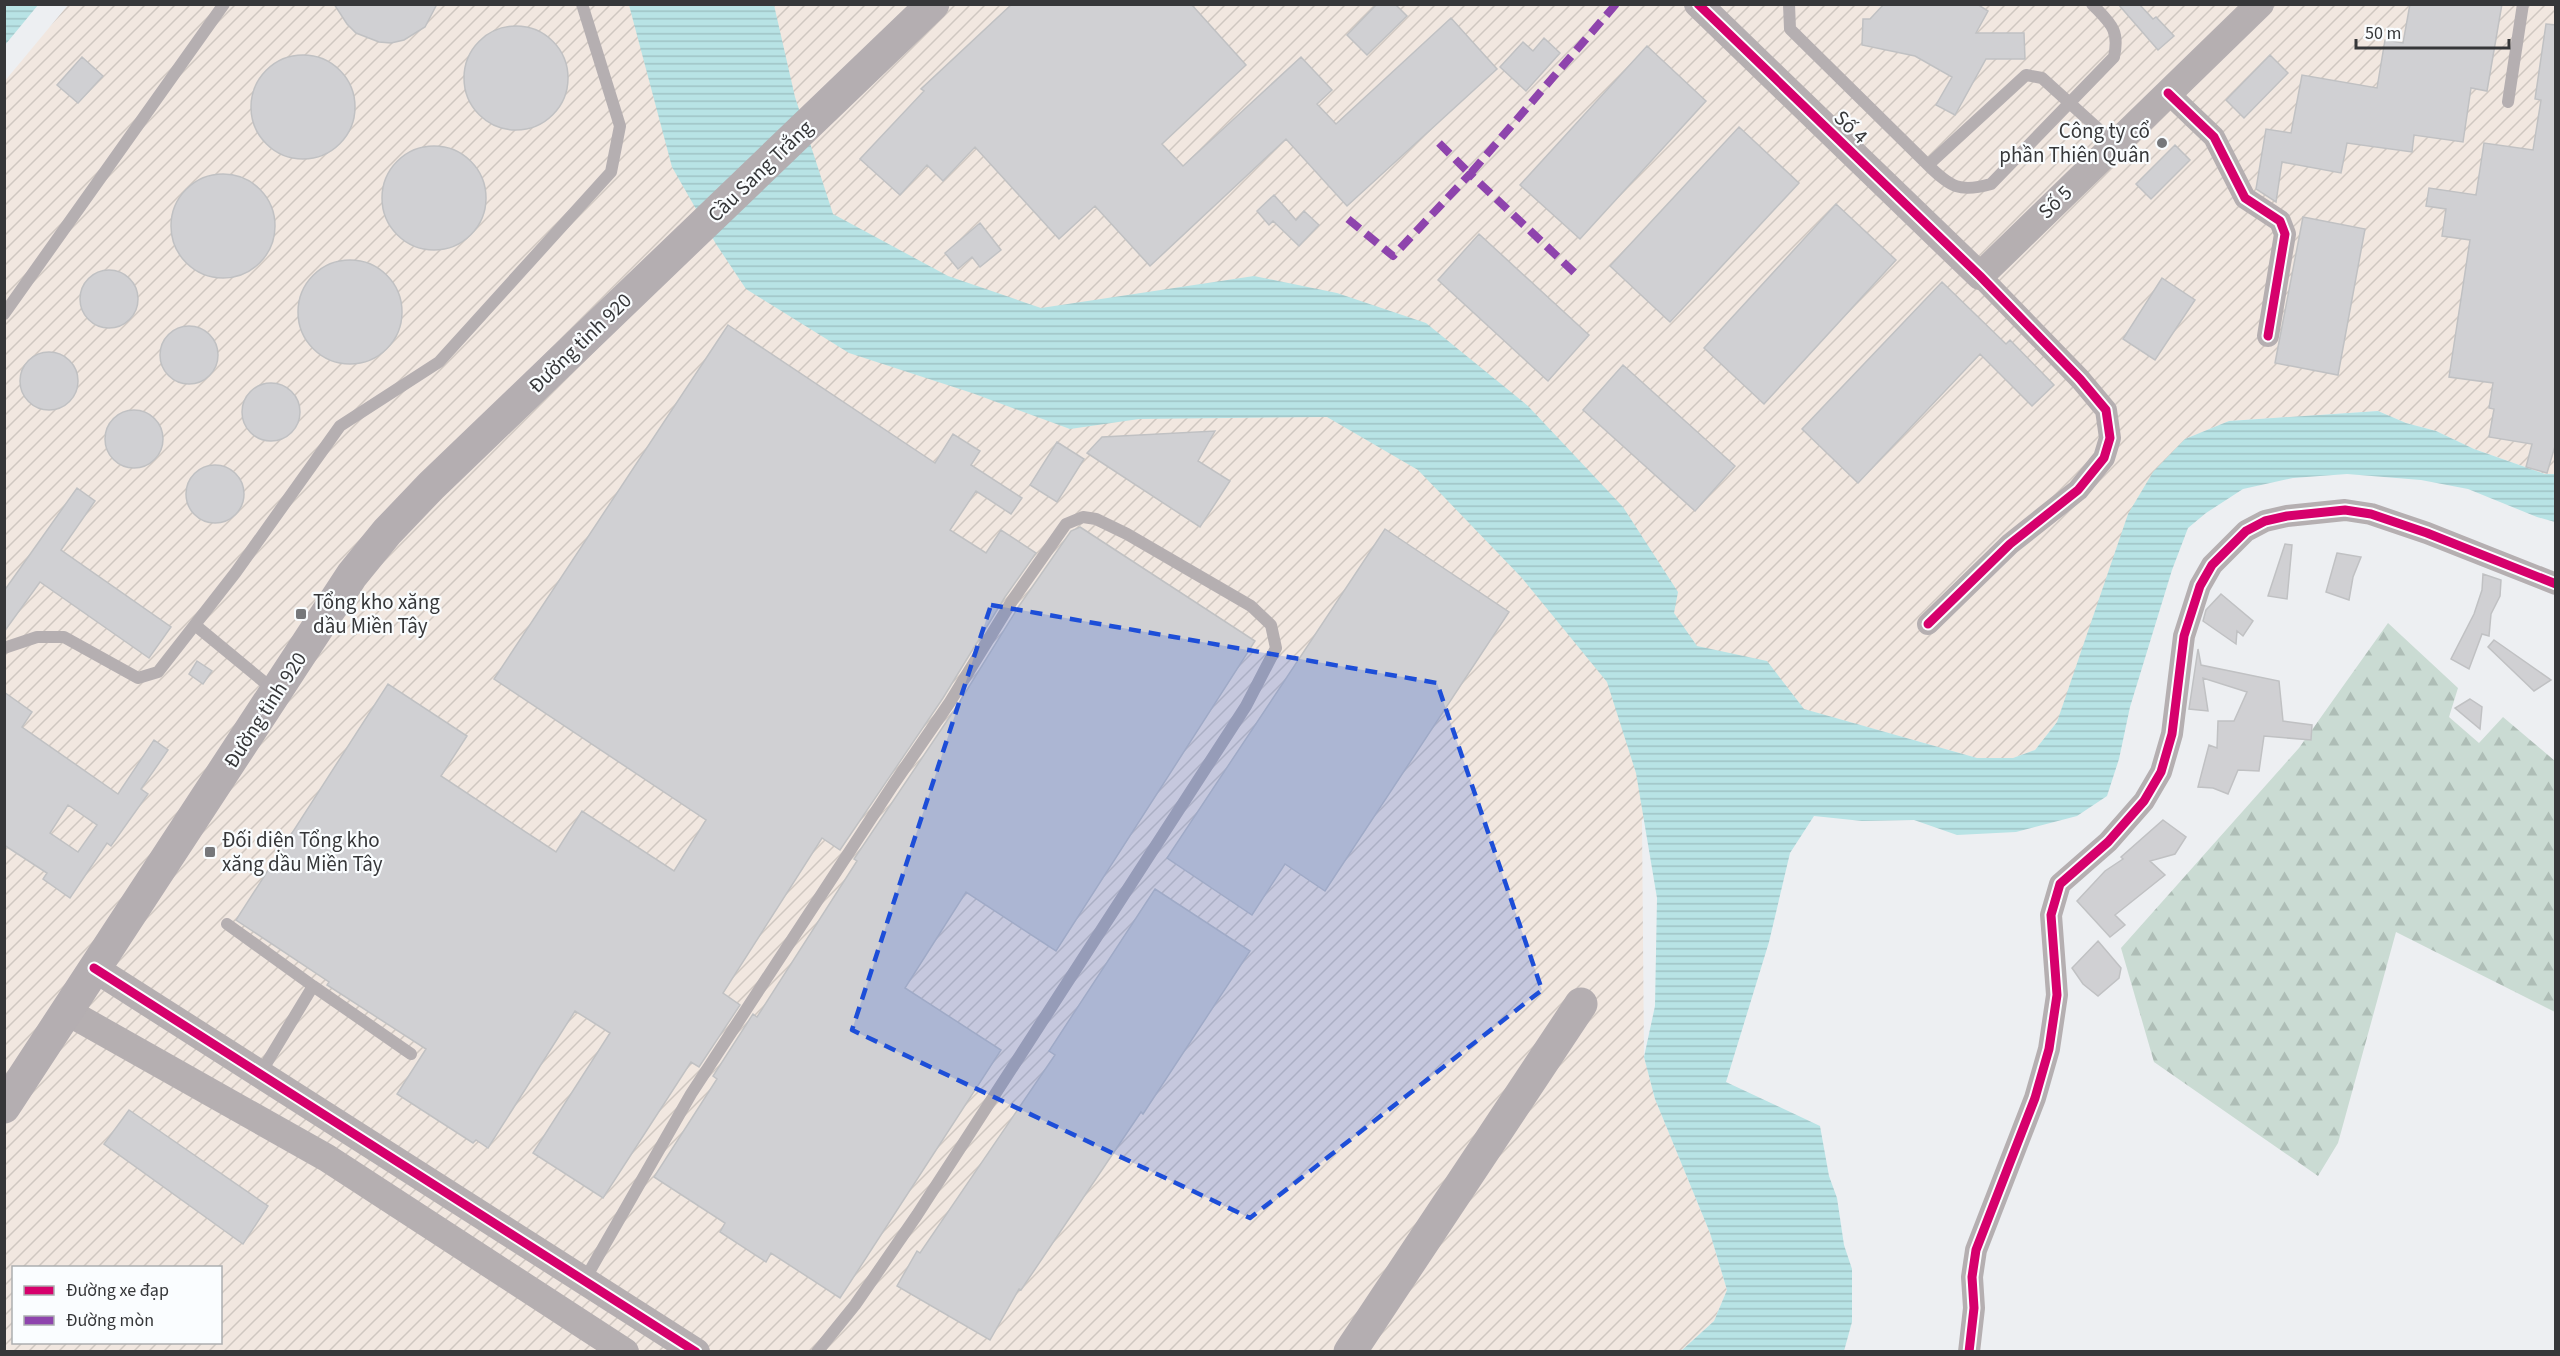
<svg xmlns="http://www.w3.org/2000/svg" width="2560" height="1356" viewBox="0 0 2560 1356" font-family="'Source Sans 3',sans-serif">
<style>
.industrial{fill:url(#industrial-furrows);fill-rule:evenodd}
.forest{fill:url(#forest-firs)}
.water{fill:url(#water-rules)}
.building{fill:#d0d0d3;stroke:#c0c1c3;stroke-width:1.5;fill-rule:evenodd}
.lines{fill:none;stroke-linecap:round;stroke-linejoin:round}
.service{stroke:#b5afb1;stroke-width:12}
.minor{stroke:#b5afb1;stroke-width:22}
.tertiary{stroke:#b5afb1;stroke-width:28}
.secondary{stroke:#b4aeb1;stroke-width:33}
.quiet{stroke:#8e44ad;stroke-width:8;stroke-dasharray:15 8;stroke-linecap:butt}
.cycleway-casing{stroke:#fafdff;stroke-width:13}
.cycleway{stroke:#d6006c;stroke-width:9}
.marked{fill:#1d4ed8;fill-opacity:0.2;stroke:#1d4ed8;stroke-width:4.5;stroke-dasharray:12 8;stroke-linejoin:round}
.poi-dot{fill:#76777a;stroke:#fafdff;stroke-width:2}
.labels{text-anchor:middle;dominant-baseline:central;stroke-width:4.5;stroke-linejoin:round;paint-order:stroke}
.street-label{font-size:21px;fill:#363739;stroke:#fafdff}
.poi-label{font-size:21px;fill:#363739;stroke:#fafdff;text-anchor:start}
</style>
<defs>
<pattern id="industrial-furrows" width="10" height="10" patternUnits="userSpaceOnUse" patternTransform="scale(1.5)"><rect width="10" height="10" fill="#f1e7e0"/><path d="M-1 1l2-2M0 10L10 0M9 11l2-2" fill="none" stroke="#cfc7c1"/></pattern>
<pattern id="forest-firs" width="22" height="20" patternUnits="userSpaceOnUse" patternTransform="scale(1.5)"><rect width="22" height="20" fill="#cadbd3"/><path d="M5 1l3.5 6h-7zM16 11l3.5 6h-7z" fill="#aebdb6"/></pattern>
<pattern id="water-rules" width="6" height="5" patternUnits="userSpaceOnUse" patternTransform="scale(1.5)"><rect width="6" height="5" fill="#b8e3e5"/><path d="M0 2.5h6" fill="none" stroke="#9fc3c5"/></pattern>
</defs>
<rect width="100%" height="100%" fill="#edeff2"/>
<path class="industrial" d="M68,5H2555V474H2545L2474,449L2436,431L2406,423L2378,411L2229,421L2185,439L2080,660L2057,722L2035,750L2013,758H1977L1803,709L1642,820L1644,1057L1655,1099L1710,1233L1727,1290L1714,1321L1681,1351L5,1352L4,82ZM14,1268H220V1342H14Z"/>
<path class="forest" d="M2388,623L2458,688L2449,717L2479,743L2503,717L2555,761V1012L2396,932L2338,1143L2318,1176L2154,1062L2121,948L2299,748Z"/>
<path class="water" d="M5,4L38,5L5,45L4,5Z
M629,5H774L795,97L833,214L948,276L1041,308L1254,276L1337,293L1426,323L1528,406L1623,507L1678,592L1674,613L1697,646L1767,661L1804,709L1977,758H2013L2035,750L2057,722L2128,514L2153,472L2185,439L2229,421L2378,411L2406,423L2436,431L2474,449L2545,474H2555V522L2537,517L2468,489L2421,480L2347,474L2293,478L2243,489L2206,513L2188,528L2172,570L2130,707L2119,759L2107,796L2077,816L2016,832L1957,835L1914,820L1862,821L1814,816L1790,853L1769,942L1726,1082L1820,1126L1829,1176L1837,1198L1844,1245L1852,1269V1322L1844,1351H1681L1714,1321L1727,1290L1710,1233L1655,1099L1644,1057L1655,1006L1657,898L1636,773L1607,682L1522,578L1418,470L1327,417L1139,419L1070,429L972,393L849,353L746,289L716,244L672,167Z"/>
<path class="building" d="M334,4H437L425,27L404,40L391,43L379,42L356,33L347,24Z
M1012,4H1191L1246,65L1162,144L1183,166L1301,57L1332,90L1317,104L1336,124L1451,18L1497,69L1347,206L1286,139L1150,266L1095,206L1059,239L975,147L943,181L927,165L900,195L860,159L924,91L921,89Z
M1377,4H1395L1407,16L1367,55L1347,35Z
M1884,4H1977L1988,11L1976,33H2024L2025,59H1986L1955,115L1936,105L1952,77L1915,56L1862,45L1863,19H1870Z
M2118,4H2139L2153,19L2156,17L2174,36L2158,50Z
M2410,4H2502L2487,91L2471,88L2463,142L2414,135L2412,152L2347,143L2341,173L2282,162L2276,202L2256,189L2266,129L2291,133L2302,75L2377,88L2385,40L2403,43Z
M2546,24L2556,25V443L2547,473L2526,467L2532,444L2489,437L2494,409L2489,408L2493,383L2449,377L2470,240L2442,236L2446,209L2426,206L2429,188L2476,195L2484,143L2533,150L2541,100L2535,99Z
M464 78a52 52 0 1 1 104 0a52 52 0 1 1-104 0Z
M1544,38L1560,53L1526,91L1500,67L1523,42L1533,51Z
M1647,46L1706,101L1580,239L1520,185Z
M251 107a52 52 0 1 1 104 0a52 52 0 1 1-104 0Z
M2270,55L2288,73L2244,118L2226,100Z
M82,57L103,76L78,103L57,85Z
M1739,127L1799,183L1670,322L1610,266Z
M2175,145L2190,160L2151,199L2136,184Z
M382 198a52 52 0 1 1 104 0a52 52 0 1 1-104 0Z
M171 226a52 52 0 1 1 104 0a52 52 0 1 1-104 0Z
M1274,195L1296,220L1304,211L1319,225L1299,246L1273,221L1269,225L1257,211Z
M1836,204L1896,260L1764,404L1704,348Z
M2303,217L2365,229L2338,375L2275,363Z
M980,223L1001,250L980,267L972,257L958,269L945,253Z
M1479,234L1589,335L1548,381L1438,280Z
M298 312a52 52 0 1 1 104 0a52 52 0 1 1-104 0Z
M80 299a29 29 0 1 1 58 0a29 29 0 1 1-58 0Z
M2162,278L2195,300L2155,360L2123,339Z
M1942,282L2006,344L2010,340L2054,385L2032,406L1980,354L1858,483L1802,429Z
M728,325L935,463L953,434L980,451L971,465L1022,498L1011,514L976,491L950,530L986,553L1001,530L1036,553L1005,597L943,698L840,850L822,838L723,993L740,1005L699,1067L691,1062L603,1198L533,1153L610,1033L575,1011L488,1148L476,1140L473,1143L397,1094L426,1049L327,985L329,982L236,920L388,684L467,736L441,776L556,852L582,811L674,871L706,820L494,679Z
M160 355a29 29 0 1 1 58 0a29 29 0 1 1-58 0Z
M20 381a29 29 0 1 1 58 0a29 29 0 1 1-58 0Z
M1623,365L1735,466L1695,511L1583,410Z
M242 412a29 29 0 1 1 58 0a29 29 0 1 1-58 0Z
M105 439a29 29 0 1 1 58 0a29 29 0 1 1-58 0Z
M1215,431L1198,461L1230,481L1200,527L1087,453L1102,437Z
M1057,442L1084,459L1057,502L1030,485Z
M186 494a29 29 0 1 1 58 0a29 29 0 1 1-58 0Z
M77,488L95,501L61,550L171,627L149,658L40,582L4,632V591Z
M1080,527L1255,641L1056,951L966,892L905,988L1001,1050L840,1298L771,1253L766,1262L720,1232L725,1223L654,1177L717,1079L713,1076L753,1014L757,1017L857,861L854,859L957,706L1019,606L1071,531Z
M1385,529L1509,612L1325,891L1285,864L1252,915L1167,858Z
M2285,544L2292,545L2287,599L2268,596Z
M2337,553L2361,557L2353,577L2349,600L2326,592Z
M2483,574L2501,580L2500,596L2491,614L2489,636L2482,634L2469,669L2451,659L2474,614L2482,590Z
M2221,594L2253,621L2243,636L2237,631L2236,644L2203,621L2206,610Z
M2494,640L2551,680L2534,691L2488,647Z
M2198,649L2201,665L2279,681L2283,721L2312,725L2311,740L2264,736L2259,771L2238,770L2228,794L2213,788L2198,787L2209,745L2217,748L2218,721H2234L2247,692L2203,678L2208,711L2189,709Z
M197,661L212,671L203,684L189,674Z
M4,692L32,712L22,727L118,794L154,740L168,750L141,789L148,794L111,846L107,843L70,898L43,879L47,873L4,845ZM68,805L97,825L78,852L50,833Z
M2470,699L2482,707L2480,729L2455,708Z
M2163,820L2186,837L2175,854L2150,861L2165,875L2115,915L2125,925L2110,937L2077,901L2105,871L2123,859L2121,857Z
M1155,889L1250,951L1143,1114L1141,1112L1021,1290L1019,1289L990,1340L897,1286L917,1251L920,1253L1055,1055L1049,1051Z
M2098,941L2121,968L2119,978L2098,996L2083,984L2072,968Z
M129,1110L268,1206L243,1244L104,1144Z"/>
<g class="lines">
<path class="service" d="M1789,4L1790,29L1928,165C1950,187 1960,193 1991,184L2114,57C2120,29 2110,23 2092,4
M2508,102L2523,4
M1928,165L2026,75L2042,78L2115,144
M4,314L224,4
M195,625L275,691
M4,648L37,637H64L138,678L158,672L236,572L340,426L439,362L611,172L620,126L582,4
M227,924L313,986
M260,1074L313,986L411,1054
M584,1281L691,1094L893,785L950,702L1012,601L1066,524L1083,517L1096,519L1127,534L1251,606L1271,625L1276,648L1246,706L917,1215L855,1305L817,1352"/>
<path class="minor" d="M2168,93L2214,137L2245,198L2280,221L2285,234L2268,336
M1928,624L2010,544L2078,490L2104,458L2110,438L2106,410L2080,379L1980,276
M1969,1352L1974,1308L1972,1277L1976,1250L2035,1098L2049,1049L2057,995L2051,915L2060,884L2108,842L2144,801L2161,772L2172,734L2184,636L2200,586L2212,565L2246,531L2265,521L2287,516L2345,510L2371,514L2427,533L2556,584"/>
<path class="tertiary" d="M1698,4L1980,276L2260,4
M94,968L696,1352
M68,1012L327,1158L625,1352"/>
<path class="secondary" d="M4,1107L352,575L387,532L431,486L933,4
M1350,1352L1581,1004"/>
<path class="quiet" d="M1439,143L1470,174L1616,4
M1348,219L1393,256L1470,174L1577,275"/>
<defs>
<path id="cycleway" d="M1698,4L1980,276L2080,379L2106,410L2110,438L2104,458L2078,490L2010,544L1928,624
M2168,93L2214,137L2245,198L2280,221L2285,234L2268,336
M94,968L696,1352
M1969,1352L1974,1308L1972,1277L1976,1250L2035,1098L2049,1049L2057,995L2051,915L2060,884L2108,842L2144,801L2161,772L2172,734L2184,636L2200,586L2212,565L2246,531L2265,521L2287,516L2345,510L2371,514L2427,533L2556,584"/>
</defs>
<use href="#cycleway" class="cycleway-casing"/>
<use href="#cycleway" class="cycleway"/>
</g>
<path class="marked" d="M991,605L1437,683L1542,990L1250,1218L852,1030Z"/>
<g class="poi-dot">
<circle cx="2162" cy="143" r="6"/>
<rect x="295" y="608" width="12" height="12" rx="3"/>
<rect x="204" y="846" width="12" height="12" rx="3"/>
</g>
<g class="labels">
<g class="street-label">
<text transform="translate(1851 127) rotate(44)">Số 4</text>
<text transform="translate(760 171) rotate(-44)">Cầu Sang Trắng</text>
<text transform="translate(2055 202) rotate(-44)">Số 5</text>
<text transform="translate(580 343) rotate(-44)">Đường tỉnh 920</text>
<text transform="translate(265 710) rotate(-57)">Đường tỉnh 920</text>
</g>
<g class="poi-label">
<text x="2150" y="131" text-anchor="end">Công ty cổ<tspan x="2150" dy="24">phần Thiên Quân</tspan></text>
<text x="313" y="602">Tổng kho xăng<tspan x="313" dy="24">dầu Miền Tây</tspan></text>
<text x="222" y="840">Đối diện Tổng kho<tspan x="222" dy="24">xăng dầu Miền Tây</tspan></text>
</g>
</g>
<rect width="2560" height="1356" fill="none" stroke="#363739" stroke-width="12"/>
<rect x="12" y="1266" width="210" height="78" fill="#fafdff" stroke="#acaeb0" stroke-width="1.5"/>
<rect x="24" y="1286" width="30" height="9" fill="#d6006c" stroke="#acaeb0" stroke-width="1.5"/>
<text x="66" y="1296" font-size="18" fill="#363739">Đường xe đạp</text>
<rect x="24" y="1316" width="30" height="9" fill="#8e44ad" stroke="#acaeb0" stroke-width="1.5"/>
<text x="66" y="1326" font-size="18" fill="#363739">Đường mòn</text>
<path d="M2356 39v9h153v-9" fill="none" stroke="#363739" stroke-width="3"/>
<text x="2365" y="39" font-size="18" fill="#363739" stroke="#fafdff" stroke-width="4.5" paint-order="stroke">50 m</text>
</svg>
